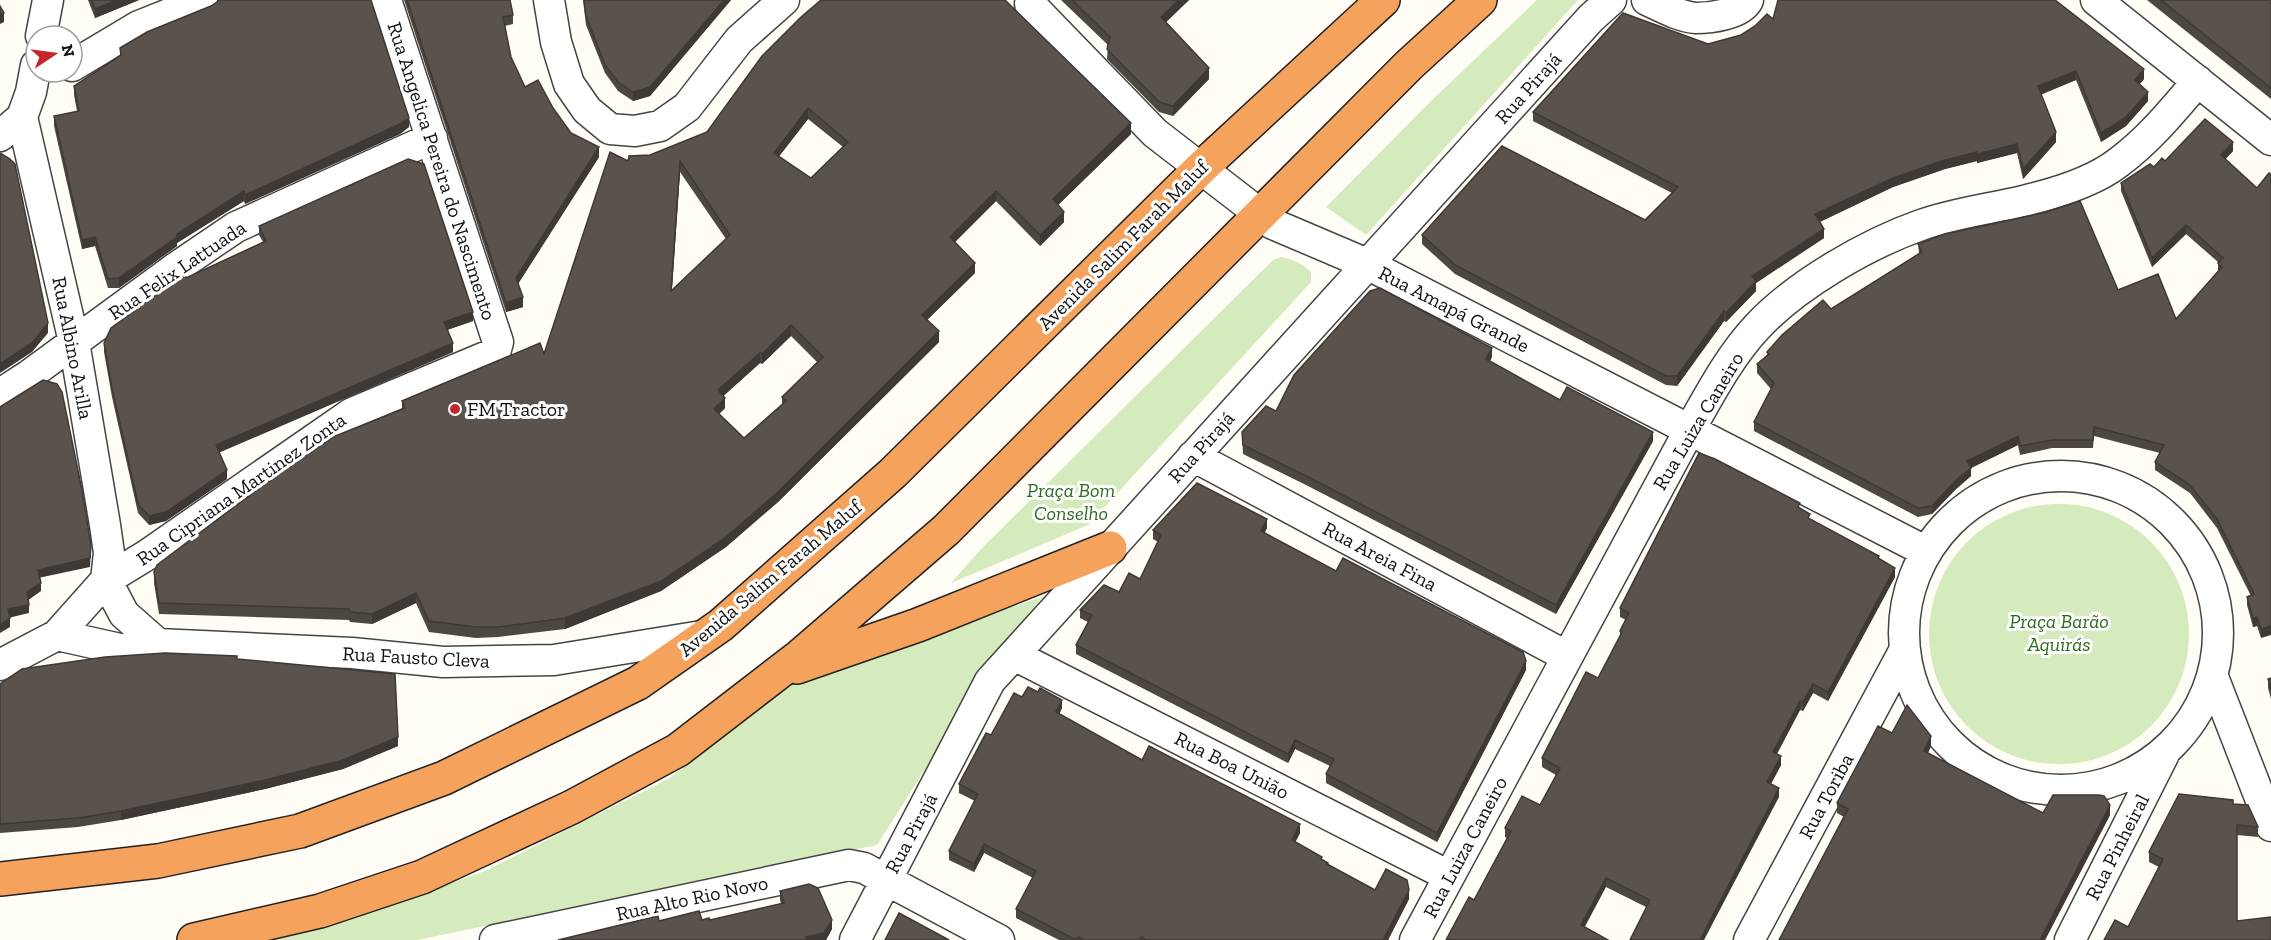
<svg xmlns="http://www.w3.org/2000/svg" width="2271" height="940" viewBox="0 0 2271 940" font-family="'Zilla Slab',serif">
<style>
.green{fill:#d5ebbd}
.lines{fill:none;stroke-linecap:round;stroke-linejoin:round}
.minor-casing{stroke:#444;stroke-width:33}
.highway-casing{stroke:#222;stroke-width:36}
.minor{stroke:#fff;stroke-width:30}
.highway{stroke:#f5a25d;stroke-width:33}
.wall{fill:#4d4742;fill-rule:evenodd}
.shaded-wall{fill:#3f3936}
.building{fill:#5a524d;stroke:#3f3936;stroke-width:1.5;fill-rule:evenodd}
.poi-dot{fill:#c4262e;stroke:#fff;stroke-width:2}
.labels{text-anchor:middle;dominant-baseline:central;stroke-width:6;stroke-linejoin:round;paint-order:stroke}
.street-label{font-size:20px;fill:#111;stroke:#fff}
.poi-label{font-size:20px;fill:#111;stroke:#fff;text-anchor:start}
.park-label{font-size:20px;font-style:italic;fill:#2f6b1f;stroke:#fff}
</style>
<rect width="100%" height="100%" fill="#fffdf5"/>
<path class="green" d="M1537,0H1578L1366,235L1326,207L1432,100Z
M1281,257C1292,259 1304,264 1311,272V282L1088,525L951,583L982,548L1273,260Z
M1929 634a130 130 0 1 1 260 0a130 130 0 1 1-260 0Z
M1042,597L994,661L877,845L417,940H265L352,918L485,871L668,779L801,677Z"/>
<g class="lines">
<defs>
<path id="minor" d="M549,0L556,42L569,84L587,110L610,129L635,131L660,126L687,107L739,40L784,0
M1647,0C1662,7 1680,17 1696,18C1711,18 1741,14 1748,0
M2096,0L2271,140
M1030,4L1155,133L1273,224L1367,264L1925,551
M41,36L48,0
M72,66L139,26L204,0
M22,117L74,342L105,525L109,553L106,580L124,614L158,644L352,653L443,662L554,660L708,635
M22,117L31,92L36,65
M0,136L22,117
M0,394L28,376L174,269L236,227L432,138
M1193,456L1566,656
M1904 633a157 157 0 1 1 314 0a157 157 0 1 1-314 0Z
M57,635L120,649L158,644
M1014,655L1449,876
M0,665L57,635L106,580L147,555L352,413L495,353L498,342L386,0
M2213,677L2271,826
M495,940L849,865L864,868L999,940
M855,940L990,681L1591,18L1611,0
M1415,940L1690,429C1710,394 1729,357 1757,327C1796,285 1867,244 1921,225C1954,213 1989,209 2023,201C2053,194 2095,181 2119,162C2150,139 2173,110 2198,81
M1749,940L1904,651
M2070,940L2164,754"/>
<path id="highway" d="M797,667L918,625L1110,548
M0,879L158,861L300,831L444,778L638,683L721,625L893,473L1201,168L1383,0
M194,940L320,911L422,877L572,807L678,750L800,656L946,530L1409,65L1480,0"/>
</defs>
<use href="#minor" class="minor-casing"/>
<use href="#highway" class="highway-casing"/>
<use href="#minor" class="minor"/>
<use href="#highway" class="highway"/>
</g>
<path class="wall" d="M88,0H139L95,18Z
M404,0H510L513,15V24L505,26L511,57L525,87L553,108L571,133L599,157L518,284L523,307L506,312Z
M583,0H731L650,96L633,101L618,91L605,73L586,25Z
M1061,0H1189L1166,22L1209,79L1173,116L1159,112L1107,59L1108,45Z
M2147,0H2271V99Z
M217,2L409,127L400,134L245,204L244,201L177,243V246L119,288H108L95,246L82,249L54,126V116L77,111L74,95V86L120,55V48L211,6Z
M1773,19L2144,79L2139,84L2148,101L2126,126L2101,142L2076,80L2041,94L2056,142L2023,179L2017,153L1977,163V161L1945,169L1893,187L1820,222L1824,238L1756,283V291L1726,322L1724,321L1677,386L1666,385L1455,274L1422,244V235L1645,220L1672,193L1533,121V112L1708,44L1741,35Z
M762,56L1131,134L1058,205L1064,222L1040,246L996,201L955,242L975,273L927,320L939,342L778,502L726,547L661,591L565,629L498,637L476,638L429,632L416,603L372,624L350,622L349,620L159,614L154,583V572L402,410V401L544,354L628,161L650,155L707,132ZM808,119L843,147L811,178L779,156ZM680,172L726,239L672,290ZM791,336L817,362L782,397V405L744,438L719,414L725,408L723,396L760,363L762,364Z
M2233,151L2225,159L2257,188L2269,173L2261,638L2257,626L2253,627L2247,605V597L2251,596L2217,528L2190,493L2155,470V462L2160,453L2094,436L2093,448H2052L2020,455L2018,445L1971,468V476L1955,490L1932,514L1918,517L1754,431V422L1771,389L1757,373V364L1767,355V352L1831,309L1919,253L1918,244L2118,290L2176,319L2218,271V262L2186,234L2152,267L2121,191V183L2165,161Z
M259,226L473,321L447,330L453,352L219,452L227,479L166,521L149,525L138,513L112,397L104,352V343L186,278L263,242L259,235Z
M1492,357L1490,361L1560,400L1653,441L1556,614L1308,486L1243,454L1242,432L1276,411Z
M1800,508L1810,519L1879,559L1895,577L1828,701L1813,693L1803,711L1800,710L1777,754L1781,765L1771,784L1779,797L1646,907L1606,887L1474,900L1507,838L1505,837V828L1540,805L1556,775L1542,767V758L1598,678L1620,636V631L1626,620L1620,617V608Z
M1267,528L1264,533L1526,670L1437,842L1326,783V774L1330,766L1295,749L1288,763L1076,654V645L1088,622L1080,618V610L1119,592L1140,579L1158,542L1153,539V530Z
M237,659L398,746L343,769L265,789L121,820L78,827L0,833V684Z
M2271,678V699L2268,688V679Z
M1022,697L1062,708L1059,714L1142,760L1300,833L1295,842L1322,859L1328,865L1375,890L1409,899L1388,940H1059L1016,918V909L1033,878L984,853L974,872L949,860V851L975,801L959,793V784L991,735Z
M1892,733L1931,746L1928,753L2043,813L2110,815L2045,940H1779L1844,817L1837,813V803Z
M2233,804L2258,827V837L2237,835V921L2271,940L2128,927L2159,867L2149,862V852Z
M780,891L832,929L826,940H558L659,921L710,920L781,904L780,900Z"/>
<path class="shaded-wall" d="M117,0H139L95,18V9Z
M724,0H731L650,96L633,101V92Z
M1179,0H1189L1161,27V17Z
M4,13V22L0,24V15Z
M1209,68V79L1173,116V106Z
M2144,69V79L2135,90V80Z
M2076,71V80L2038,96V86Z
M2148,92V101L2126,126L2101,142V133Z
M808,108V119L774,163V153Z
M409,118V127L400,134L245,204V195Z
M1131,123V134L1053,210V199Z
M2056,132V142L2023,179V169Z
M2233,142V151L2221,164V155Z
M2017,144V153L1977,163V154Z
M599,147V157L516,287V278Z
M1977,152V161L1945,169L1893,187L1815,224V214L1893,178L1945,160Z
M680,161V172L671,301V291Z
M244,191V201L177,243V246L119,288V278L177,234Z
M996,191V201L950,247V237Z
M1064,212V222L1040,246V235Z
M2186,225V234L2152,267V258Z
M1824,229V238L1756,283V291L1726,322V313L1752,276Z
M95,237V246L82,249V240Z
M975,263V273L922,325V315Z
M523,297V307L506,312V303Z
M1724,311V321L1677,386V376Z
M473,312V321L444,331V322Z
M48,323V333L32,352L0,373V364Z
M791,325V336L762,364V354Z
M939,331V342L778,502L726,547L661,591L565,629V618Z
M453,343V352L216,454V445Z
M1492,348V357L1486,368V359Z
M760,353V363L718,401V390Z
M725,398V408L714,419V409Z
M1653,432V441L1556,614V605Z
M2018,436V445L1971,468V476L1955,490L1932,514V506L1967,461Z
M227,470V479L166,521L149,525V516Z
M1267,519V528L1261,540V531Z
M91,545L90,567L38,578V570Z
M1895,568V577L1828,701V692Z
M41,583V591L27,601V592Z
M416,593V603L372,624V614Z
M29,605V613L8,618V609Z
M2257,617V626L2253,627V619Z
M10,618V627L0,633V625Z
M2271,626V635L2261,638V629Z
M1526,661V670L1437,842V833Z
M1813,684V693L1803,711V702Z
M1062,700V708L1056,721V712Z
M1800,701V710L1773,761V752Z
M1931,736V746L1924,761V751Z
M398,737V746L343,769L265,789L121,820V811Z
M1295,740V749L1288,763V754Z
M1781,756V765L1767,791V782Z
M1779,788V797L1704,940H1700Z
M2110,805V815L2045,940H2040Z
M1300,824V833L1292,849V840Z
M984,844V853L974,872V864Z
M1606,878V887L1581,934V925Z
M1409,890V899L1388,940H1383Z
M832,920V929L826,940H806V937Z"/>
<path class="building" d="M92,0H117L95,9Z
M218,0H371L409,118L400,124L245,195L244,191L177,234V237L119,278L108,279L95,237L82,240L54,116L79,111L74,86L121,55L120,48L147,32L211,6L217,2Z
M407,0H510L513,15L503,17L511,57L525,87L538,80L553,108L571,133L599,147L516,278L523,297L506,303Z
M584,0H724L650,87L633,92L618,82L605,65L586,16Z
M821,0H1005L1131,123L1053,199L1064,212L1040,235L996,191L950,237L975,263L922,315L939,331L778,492L726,537L661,581L565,618L498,627H476L429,621L416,593L372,614L350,612L349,609L159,603L154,572L157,565L258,489L333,437L405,408L402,401L540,343L544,354L610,152L628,161L629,156L650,155L707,132L762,56L801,17ZM808,108L848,142L811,178L774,153ZM680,161L730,235L671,291ZM791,325L823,357L782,397L786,401L744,438L714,409L725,398L718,390L760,353L762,354Z
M1072,0H1179L1161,17L1209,68L1173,106L1159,102L1107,49L1110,37Z
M1778,0H2055L2144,69L2135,80L2148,92L2126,117L2101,133L2076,71L2038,86L2056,132L2023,169L2017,144L1977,154V152L1945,160L1893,178L1815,214L1824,229L1752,276L1756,281L1726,313L1724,311L1677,376H1666L1455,265L1422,235L1502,146L1645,220L1678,187L1533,112L1623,13L1708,44L1741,35L1755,26L1767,14L1773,19Z
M2161,0H2271V88Z
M0,6L4,13L0,15Z
M2205,119L2233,142L2221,155L2257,188L2269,173L2271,174V626L2261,629L2257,617L2253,619L2247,597L2254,594L2217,519L2190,485L2155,462L2164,445L2094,427L2093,440H2052L2020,446L2018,436L1967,461L1971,468L1955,481L1932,506L1918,508L1754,422L1774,383L1757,364L1769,354L1767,352L1782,335L1823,300L1831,309L1922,252L1918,244L1945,234L2043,213L2080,201L2118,290L2158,274L2176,319L2222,267L2218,263L2223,258L2186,225L2152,258L2121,183L2150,164L2154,167L2162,158L2165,161Z
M0,153L10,159L15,164L48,323L32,343L0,364Z
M408,159L424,164L473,312L444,322L453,343L216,445L227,470L166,512L149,516L138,504L112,388L104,343L111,328L185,274L186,278L266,241L259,226Z
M1380,288L1492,348L1486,359L1560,400L1567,387L1653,432L1556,605L1308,477L1243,445L1242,432L1266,406L1276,411L1294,375L1370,291Z
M43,380L57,384L62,392L82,490L91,545L90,558L38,570L41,583L27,592L29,605L8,609L10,618L0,625V407Z
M1699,453L1715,459L1800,503L1798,507L1810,514L1808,518L1879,556L1878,558L1895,568L1828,692L1813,684L1803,702L1800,701L1780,739L1773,752L1781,756L1767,782L1779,788L1700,940H1630L1650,900L1606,878L1581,925L1608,940H1446L1469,897L1474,900L1511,831L1505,828L1522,796L1540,805L1560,768L1542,758L1586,672L1598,678L1622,632L1620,631L1629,613L1620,608Z
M1197,483L1267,519L1261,531L1336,571L1343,558L1523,652L1526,661L1437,833L1326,774L1334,759L1295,740L1288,754L1076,645L1092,615L1080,610L1104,585L1119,592L1129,573L1140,579L1161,535L1153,530Z
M165,653L237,656V659L395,674L398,737L343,760L265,780L121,811L78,818L0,824V684L22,669L105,657Z
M2271,678V690L2268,679Z
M1028,687L1038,692L1040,688L1062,700L1056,712L1142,760L1149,746L1300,824L1292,840L1322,857L1321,859L1328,863L1327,864L1375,890L1386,869L1407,880L1409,890L1383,940H1146L1142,937L1140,940H1084L1078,937L1076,940L1016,909L1036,871L984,844L974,864L949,851L978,794L959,784L986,733L991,735L1014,693L1022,697Z
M1907,705L1931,736L1924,751L2043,813L2053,795H2099L2104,796L2110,805L2040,940H1779L1848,809L1837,803L1878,726L1892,733Z
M2179,794L2233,800V804L2248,805L2258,827L2237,825V921L2271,917V940H2104L2115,920L2128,927L2163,859L2149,852Z
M809,884L818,888L832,920L824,933L806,937L807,940H558L658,916L659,921L699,911L702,920L709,918L710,920L784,903L780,891Z
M899,913L949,940H885Z"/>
<circle class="poi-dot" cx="455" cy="409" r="6"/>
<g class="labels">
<g class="street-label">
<text transform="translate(1528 88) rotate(-48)">Rua Pirajá</text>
<text transform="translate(442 171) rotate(72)">Rua Angelica Pereira do Nascimento</text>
<text transform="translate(1123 245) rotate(-45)">Avenida Salim Farah Maluf</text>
<text transform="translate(177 270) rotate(-34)">Rua Felix Lattuada</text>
<text transform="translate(1454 309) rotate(27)">Rua Amapá Grande</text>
<text transform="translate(73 348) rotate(79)">Rua Albino Arilla</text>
<text transform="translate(1698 421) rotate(-59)">Rua Luiza Caneiro</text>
<text transform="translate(1201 447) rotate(-48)">Rua Pirajá</text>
<text transform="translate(241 489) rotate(-35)">Rua Cipriana Martinez Zonta</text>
<text transform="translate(1380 556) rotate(28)">Rua Areia Fina</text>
<text transform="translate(770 578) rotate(-40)">Avenida Salim Farah Maluf</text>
<text transform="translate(416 657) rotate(3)">Rua Fausto Cleva</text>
<text transform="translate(1232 765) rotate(27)">Rua Boa União</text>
<text transform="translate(1826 796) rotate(-62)">Rua Toriba</text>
<text transform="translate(911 833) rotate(-62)">Rua Pirajá</text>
<text transform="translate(1465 847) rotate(-62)">Rua Luiza Caneiro</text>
<text transform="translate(2117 847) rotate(-63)">Rua Pinheiral</text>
<text transform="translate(692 898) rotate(-12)">Rua Alto Rio Novo</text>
</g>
<g class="poi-label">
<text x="467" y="409">FM Tractor</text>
</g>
<g class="park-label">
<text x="1071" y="490">Praça Bom<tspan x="1071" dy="23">Conselho</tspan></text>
<text x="2059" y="621">Praça Barão<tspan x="2059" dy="23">Aquirás</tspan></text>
</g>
</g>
<g transform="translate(54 54) rotate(77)"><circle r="28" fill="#ffffff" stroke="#a0a0a0" stroke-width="1.5"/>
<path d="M0-4.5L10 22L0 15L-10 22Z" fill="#c4262e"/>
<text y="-9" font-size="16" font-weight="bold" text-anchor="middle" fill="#111111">N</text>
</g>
</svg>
